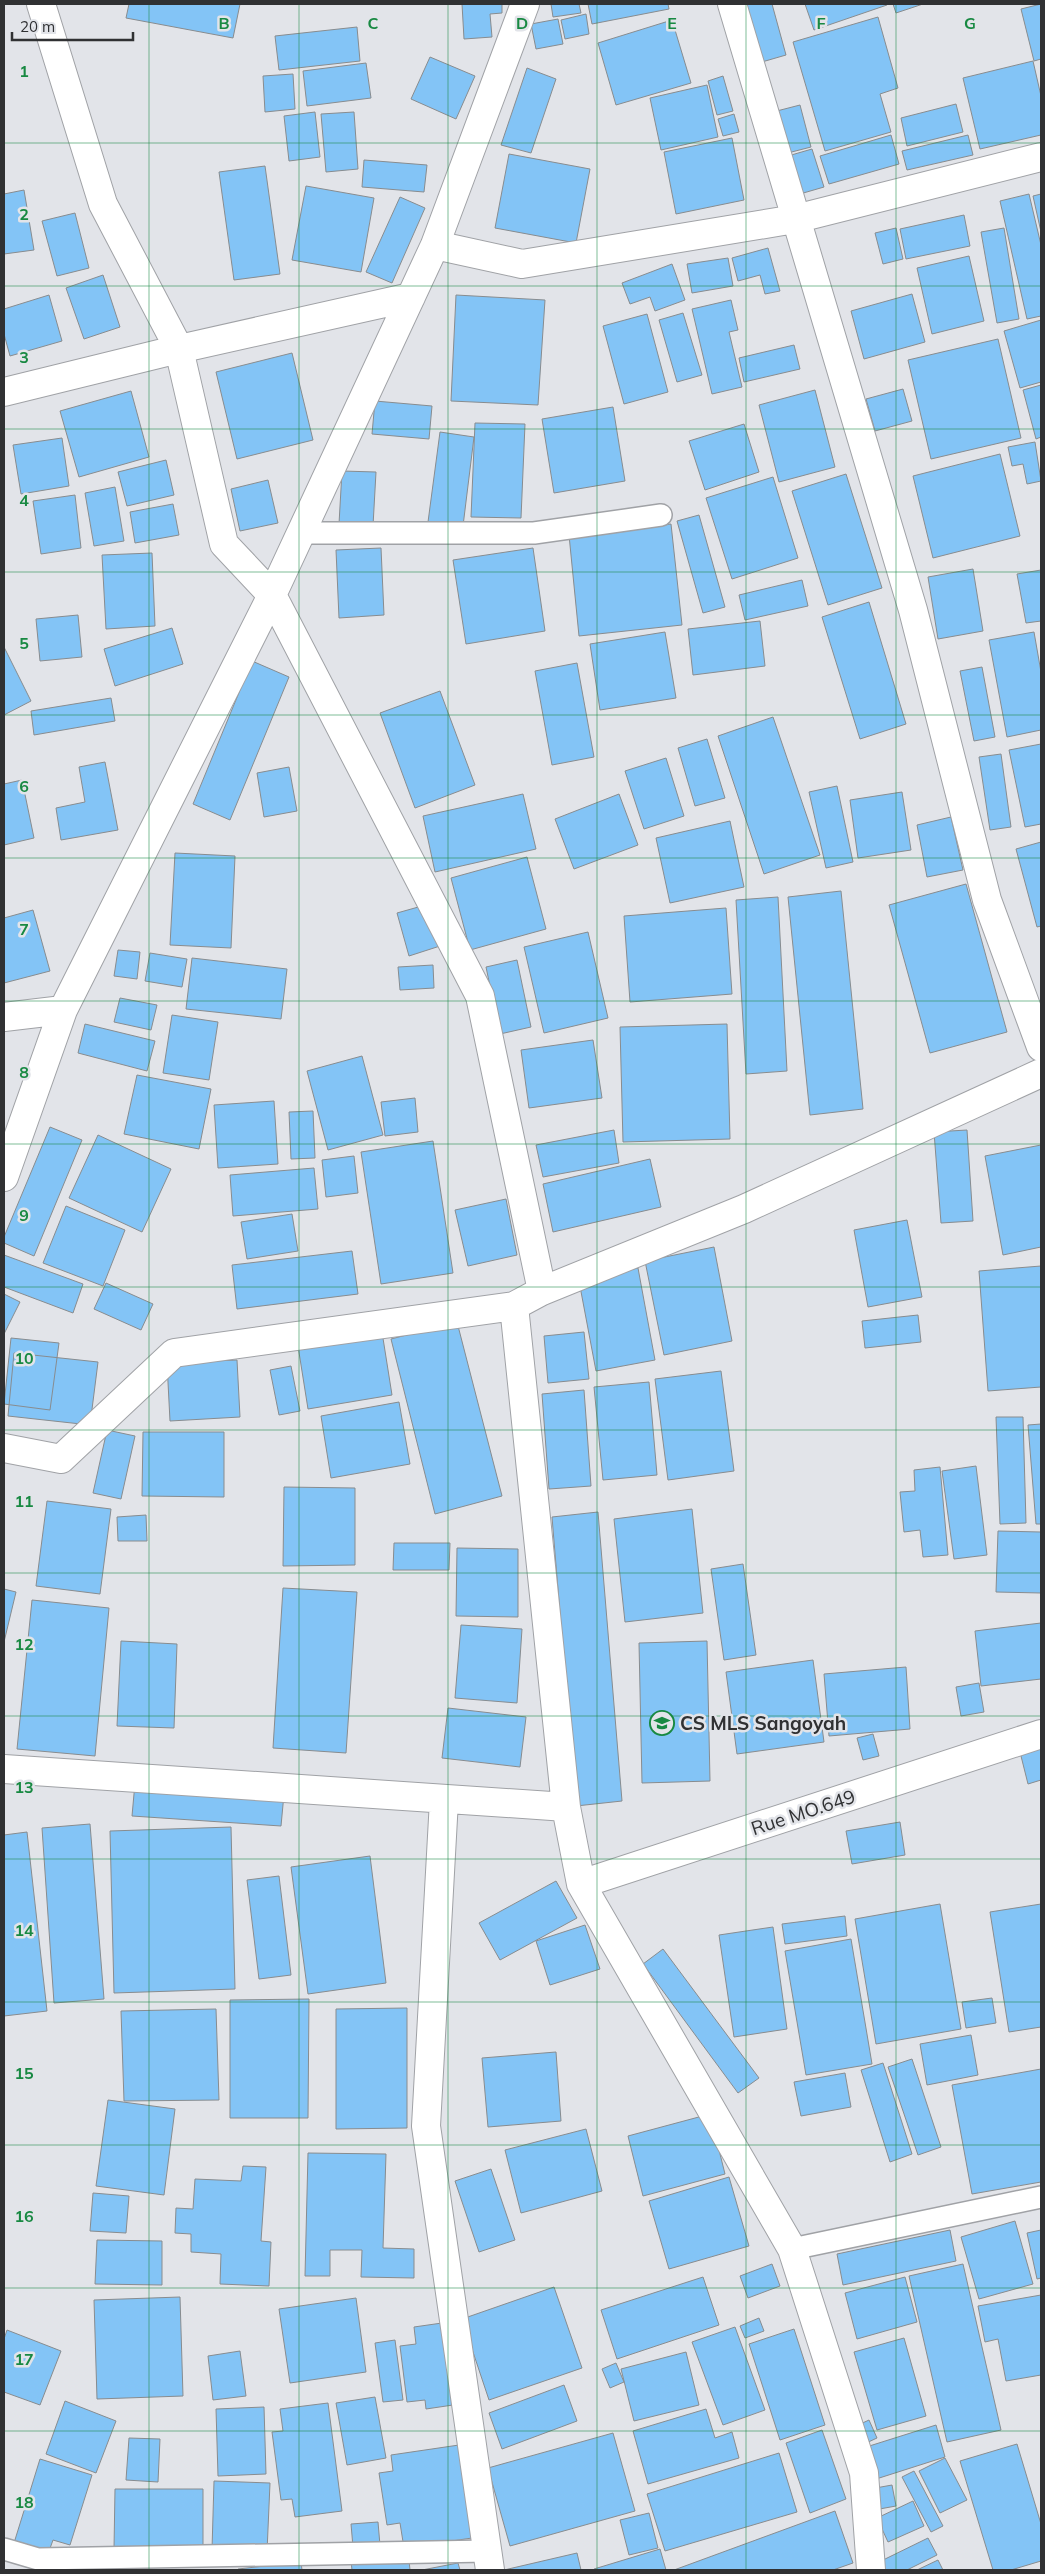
<svg xmlns="http://www.w3.org/2000/svg" width="1045" height="2574" viewBox="0 0 1045 2574" font-family="Mulish,sans-serif">
<style>
.building{fill:#83c4f6;stroke:#888c8f}
.lines{fill:none;stroke-linecap:round;stroke-linejoin:round}
.service-casing{stroke:#a0a2a6;stroke-width:24}
.minor-casing{stroke:#a0a2a6;stroke-width:30}
.service{stroke:#fff;stroke-width:21}
.minor{stroke:#fff;stroke-width:28}
.grid{fill:none;stroke:#188942;stroke-width:1;stroke-opacity:0.55}
.labels{text-anchor:middle;dominant-baseline:central;stroke-width:5;stroke-linejoin:round;paint-order:stroke}
.poi-label{font-size:19px;font-weight:bold;fill:#303133;stroke:#e2e4e9;text-anchor:start}
.street-label{font-size:19px;fill:#303133;stroke:#e2e4e9}
.grid-label{font-size:16px;text-anchor:middle;font-weight:bold;fill:#188942;stroke:#e2e4e9;stroke-width:5;stroke-linejoin:round;paint-order:stroke}
</style>
<rect width="100%" height="100%" fill="#e2e4e9"/>
<path class="building" d="M129,4H240L233,38L126,18Z
M462,4H502V13L490,14L492,37L464,39Z
M551,4H579L581,13L553,17Z
M588,4H668L669,9L592,24Z
M741,4H772L786,55L755,64Z
M805,4H886L887,5L814,30Z
M893,4H923L896,13Z
M1041,4V59L1034,61L1021,9Z
M586,14L589,34L565,39L561,20Z
M878,17L898,88L880,94L891,132L825,151L793,42Z
M558,19L563,44L536,49L531,24Z
M672,20L691,83L616,105L598,43Z
M357,27L360,61L279,70L275,36Z
M430,57L475,76L456,119L411,99Z
M1033,61L1041,96V135L980,149L963,78Z
M366,63L371,98L307,106L303,71Z
M527,68L556,79L531,153L501,145Z
M293,74L295,109L265,112L263,76Z
M723,76L733,111L717,115L708,81Z
M707,85L718,137L661,150L650,98Z
M956,104L963,132L907,146L901,118Z
M800,105L811,147L780,155L769,113Z
M315,112L320,157L289,161L284,116Z
M354,112L358,169L326,172L321,114Z
M734,114L739,132L723,136L718,119Z
M891,135L899,164L829,184L820,156Z
M968,135L973,155L907,170L902,151Z
M732,138L744,200L676,214L664,152Z
M812,149L824,187L793,196L781,158Z
M509,154L590,169L576,243L495,228Z
M364,160L427,165L424,192L362,187Z
M265,166L280,274L234,280L219,172Z
M306,186L374,198L361,272L292,260Z
M24,190L34,250L4,254V194Z
M1029,194L1041,245V316L1027,319L1000,201Z
M1041,194V232L1033,196Z
M400,197L425,208L392,283L366,272Z
M75,213L89,268L57,276L42,221Z
M964,215L970,246L906,259L900,229Z
M896,228L903,259L883,264L875,233Z
M1004,228L1019,319L997,323L981,232Z
M768,248L780,291L765,294L760,275L738,281L732,258Z
M969,256L984,321L932,334L917,268Z
M728,258L733,286L692,293L687,264Z
M672,264L685,300L655,311L650,297L630,304L622,283Z
M103,275L120,327L84,339L66,288Z
M912,294L925,342L864,359L851,311Z
M49,295L62,341L10,356L4,334V309Z
M456,295L545,300L538,405L451,401Z
M731,300L738,330L729,332L742,387L712,394L692,309Z
M683,313L702,375L677,382L659,320Z
M647,314L668,392L624,404L603,326Z
M1041,320V382L1020,388L1004,331Z
M998,339L1021,438L931,459L908,360Z
M794,345L800,369L744,382L739,358Z
M292,353L313,440L237,459L216,372Z
M1041,385V437L1036,439L1023,390Z
M903,389L912,421L875,431L866,399Z
M815,390L835,467L779,482L759,405Z
M131,391L149,457L79,477L60,411Z
M375,401L432,406L429,439L372,434Z
M613,407L625,481L554,493L542,419Z
M475,423L525,424L521,518L471,517Z
M744,424L759,472L705,490L689,441Z
M440,432L474,437L463,526L428,522Z
M62,438L69,486L21,494L13,445Z
M1035,442L1041,481L1027,484L1023,464L1012,466L1008,447Z
M1000,454L1020,536L933,558L913,476Z
M166,460L174,495L127,506L118,472Z
M342,471L376,472L373,526L339,524Z
M846,474L882,588L828,605L792,491Z
M773,477L798,558L732,579L706,498Z
M268,480L278,523L240,531L231,489Z
M115,487L124,541L94,546L85,493Z
M75,495L81,548L41,554L33,501Z
M173,504L179,535L135,543L130,512Z
M699,515L725,607L703,613L677,521Z
M671,524L682,625L579,636L569,535Z
M381,548L384,615L339,618L336,550Z
M533,548L545,631L466,644L453,560Z
M152,553L155,626L106,629L102,555Z
M973,569L983,631L938,639L928,577Z
M1041,570V621L1026,623L1017,574Z
M802,580L808,606L745,620L739,595Z
M869,602L906,724L860,739L822,617Z
M78,615L82,657L40,661L36,619Z
M760,621L765,666L693,675L688,629Z
M172,628L183,664L115,686L104,649Z
M665,632L676,698L600,710L590,644Z
M1034,632L1041,672V730L1007,737L989,640Z
M4,647L31,701L4,715Z
M252,661L289,677L230,820L193,804Z
M577,663L594,757L552,765L535,671Z
M982,667L995,737L974,741L960,671Z
M440,691L475,785L415,808L380,713Z
M111,698L115,721L34,735L31,711Z
M773,717L820,855L764,874L718,736Z
M707,739L725,798L695,806L678,748Z
M1041,744V824L1025,827L1009,750Z
M1001,754L1011,827L990,830L979,757Z
M666,758L684,816L644,829L625,771Z
M105,762L118,830L61,840L56,808L85,802L79,767Z
M289,767L297,811L264,817L257,773Z
M22,780L34,838L4,845V784Z
M837,786L853,862L826,868L809,792Z
M902,792L911,850L858,858L850,800Z
M523,794L536,849L435,872L423,816Z
M619,794L638,845L574,869L555,819Z
M951,817L963,870L927,877L917,825Z
M730,821L744,887L670,903L656,838Z
M1041,842V926L1037,927L1016,849Z
M175,853L235,856L231,948L170,945Z
M527,857L546,929L470,950L451,878Z
M966,884L1007,1032L930,1053L889,905Z
M841,891L863,1109L810,1115L788,897Z
M778,897L787,1071L746,1074L736,900Z
M429,904L440,946L409,956L397,913Z
M726,908L732,994L630,1002L624,916Z
M33,910L50,971L4,983V918Z
M588,932L608,1018L544,1033L524,947Z
M118,950L140,952L137,979L114,976Z
M150,953L187,959L182,987L145,981Z
M192,958L287,969L281,1019L186,1009Z
M517,960L531,1027L500,1034L486,967Z
M433,965L434,988L400,990L398,967Z
M120,998L157,1005L151,1030L114,1022Z
M172,1015L218,1022L209,1080L163,1073Z
M85,1024L155,1041L147,1071L78,1053Z
M727,1024L730,1139L623,1142L620,1027Z
M593,1040L602,1098L529,1108L521,1050Z
M362,1056L383,1135L328,1150L307,1071Z
M137,1075L211,1089L199,1149L124,1134Z
M415,1098L418,1132L385,1136L381,1102Z
M274,1101L278,1164L218,1168L214,1105Z
M313,1111L315,1158L291,1159L289,1112Z
M50,1127L82,1140L34,1256L4,1243V1237Z
M614,1130L619,1163L543,1177L536,1145Z
M967,1130L973,1221L941,1223L934,1132Z
M98,1135L171,1169L142,1232L69,1198Z
M433,1141L453,1273L381,1284L361,1152Z
M1041,1145V1247L1003,1255L985,1156Z
M354,1156L358,1193L326,1197L322,1160Z
M650,1159L661,1207L553,1232L543,1184Z
M314,1168L318,1209L233,1216L230,1175Z
M506,1199L517,1255L468,1266L455,1210Z
M66,1206L125,1230L103,1286L43,1263Z
M292,1214L298,1251L247,1259L241,1222Z
M907,1220L922,1297L868,1307L854,1230Z
M714,1247L732,1341L664,1355L645,1261Z
M352,1251L358,1294L237,1309L232,1265Z
M4,1255L83,1284L73,1313L4,1287Z
M1041,1266V1387L988,1391L979,1271Z
M638,1268L655,1360L596,1371L579,1281Z
M106,1283L153,1304L141,1330L94,1309Z
M4,1294L20,1302L4,1334Z
M918,1315L921,1342L865,1348L862,1321Z
M457,1322L502,1496L435,1514L391,1339Z
M382,1332L392,1395L308,1409L298,1346Z
M584,1332L589,1379L548,1383L544,1336Z
M11,1338L59,1343L50,1410L4,1404Z
M14,1353L98,1362L90,1425L8,1416Z
M237,1360L240,1417L170,1421L167,1363Z
M291,1366L300,1411L279,1415L270,1370Z
M721,1371L734,1471L668,1480L655,1379Z
M649,1382L657,1475L603,1480L594,1387Z
M584,1390L591,1486L549,1489L542,1394Z
M399,1402L410,1464L331,1478L321,1416Z
M996,1417H1023L1026,1523L1000,1524Z
M1041,1424V1524H1036L1028,1425Z
M107,1430L135,1436L121,1499L93,1493Z
M143,1432H224V1497L142,1496Z
M976,1466L987,1555L954,1559L942,1471Z
M940,1467L948,1555L923,1557L920,1530L904,1532L900,1492L915,1491L914,1470Z
M284,1487L355,1488V1565L283,1566Z
M47,1501L111,1509L100,1594L36,1586Z
M692,1509L703,1613L625,1622L614,1519Z
M598,1512L622,1801L576,1806L552,1517Z
M146,1515L147,1541H118L117,1517Z
M998,1531L1041,1532V1593L996,1592Z
M394,1543H450L449,1570H393Z
M457,1548L518,1549V1617L456,1616Z
M743,1564L756,1655L724,1660L711,1569Z
M283,1588L357,1592L346,1753L273,1748Z
M4,1589L16,1592L4,1642Z
M32,1600L109,1608L95,1756L17,1749Z
M1041,1623V1679L981,1686L975,1631Z
M461,1625L522,1629L517,1703L455,1698Z
M121,1641L177,1644L174,1728L117,1726Z
M707,1641L710,1781L642,1783L639,1643Z
M813,1660L824,1742L737,1754L726,1672Z
M906,1667L910,1729L829,1736L824,1674Z
M979,1683L984,1712L961,1716L956,1687Z
M448,1708L526,1717L520,1767L442,1758Z
M873,1734L879,1756L863,1760L857,1738Z
M1041,1747V1780L1028,1784L1020,1752Z
M135,1783L284,1794L281,1826L132,1816Z
M900,1822L905,1855L852,1864L846,1831Z
M90,1824L104,1999L54,2003L42,1828Z
M231,1827L235,1989L114,1993L110,1831Z
M27,1832L47,2011L4,2016V1835Z
M370,1856L386,1983L308,1994L291,1867Z
M279,1876L291,1975L259,1979L247,1880Z
M556,1881L577,1918L500,1960L479,1923Z
M940,1904L961,2029L876,2044L855,1919Z
M1041,1904V2027L1009,2032L990,1912Z
M845,1916L847,1936L785,1944L782,1924Z
M585,1925L600,1969L550,1985L536,1941Z
M773,1927L787,2029L734,2037L719,1935Z
M851,1939L872,2064L806,2075L785,1951Z
M663,1949L759,2078L738,2093L643,1964Z
M992,1998L996,2023L966,2028L962,2002Z
M309,1999L308,2118H230V2000Z
M407,2008V2128L336,2129V2009Z
M216,2009L219,2100L124,2101L121,2011Z
M971,2035L978,2075L927,2085L920,2044Z
M556,2052L561,2121L488,2127L482,2058Z
M912,2059L941,2147L918,2155L888,2067Z
M883,2063L912,2154L890,2162L861,2070Z
M1041,2069V2182L972,2194L952,2085Z
M845,2073L851,2107L801,2116L794,2082Z
M108,2100L175,2109L164,2195L96,2186Z
M710,2114L725,2174L643,2196L628,2136Z
M586,2129L602,2191L521,2213L505,2150Z
M308,2153L386,2154L383,2248L414,2249V2278L361,2277L362,2250H330V2276H305Z
M243,2166L266,2167L261,2241L271,2242L269,2286L220,2284L221,2254L191,2252V2234L175,2233L176,2208L193,2209L195,2179L241,2181Z
M491,2169L515,2240L479,2252L455,2181Z
M729,2177L749,2246L669,2269L649,2201Z
M93,2193L129,2196L126,2233L90,2231Z
M1015,2221L1033,2284L979,2299L961,2237Z
M950,2230L956,2261L843,2285L837,2254Z
M1041,2230V2278L1037,2279L1027,2233Z
M97,2240L162,2241V2285L95,2284Z
M772,2264L780,2286L748,2298L740,2276Z
M963,2264L1001,2430L947,2442L909,2276Z
M703,2277L719,2325L617,2359L601,2310Z
M905,2277L917,2322L857,2339L845,2293Z
M554,2287L582,2368L489,2400L462,2319Z
M1041,2295V2375L1006,2381L998,2339L985,2342L978,2306Z
M180,2297L183,2396L97,2399L94,2300Z
M356,2298L366,2372L290,2383L279,2309Z
M759,2318L764,2331L745,2338L740,2326Z
M442,2323L453,2405L426,2409L425,2400L407,2402L400,2346L416,2344L414,2327Z
M735,2327L765,2410L723,2425L692,2342Z
M794,2329L825,2425L780,2440L749,2344Z
M7,2330L61,2351L40,2405L4,2392V2339Z
M904,2338L926,2416L877,2430L854,2352Z
M395,2340L403,2400L383,2402L375,2343Z
M240,2351L246,2396L213,2400L208,2356Z
M686,2352L699,2405L634,2421L621,2369Z
M616,2363L624,2382L610,2388L602,2369Z
M564,2385L577,2421L502,2449L489,2413Z
M375,2397L386,2458L347,2465L336,2403Z
M65,2401L116,2421L96,2473L46,2454Z
M328,2403L342,2511L295,2517L292,2499L281,2500L272,2432L283,2431L280,2409Z
M264,2407L266,2474L218,2476L216,2409Z
M706,2409L715,2438L732,2432L739,2458L648,2484L633,2431Z
M869,2420L877,2438L864,2444L856,2426Z
M936,2425L945,2457L873,2480L863,2448Z
M822,2430L846,2499L810,2513L786,2443Z
M613,2433L635,2511L510,2546L488,2468Z
M129,2438L160,2439L158,2482L126,2480Z
M1017,2444L1041,2524V2561L1011,2570H993L960,2461Z
M459,2445L472,2538L404,2548L400,2523L387,2525L379,2473L393,2471L391,2455Z
M779,2453L797,2512L665,2551L647,2494Z
M945,2458L967,2500L940,2513L919,2471Z
M40,2459L92,2475L70,2545L53,2540L48,2554L14,2543Z
M914,2471L943,2526L931,2532L902,2477Z
M214,2481L270,2483L267,2552L212,2550Z
M892,2485L896,2506L874,2510L870,2489Z
M115,2489H203V2550L114,2549Z
M913,2501L924,2526L888,2542L877,2518Z
M835,2511L853,2563L833,2570H674Z
M649,2513L658,2548L629,2555L620,2520Z
M378,2522L380,2545L353,2547L351,2524Z
M928,2538L937,2555L907,2570H883L879,2562Z
M660,2549L666,2570H595L594,2569Z
M577,2553L581,2570H504Z
M409,2560L410,2570H352L351,2561Z
M938,2560L943,2570H917Z
M301,2562L302,2570H238V2569Z
M458,2563L460,2570H422Z"/>
<g class="lines">
<defs>
<path id="service" d="M301,533H534L661,515
M792,2249L1041,2197
M4,2549L38,2559L487,2551"/>
<path id="minor" d="M41,4L103,204L179,349L224,544L272,595L480,996L542,1291
M732,4L913,610L987,900L1041,1047
M435,245L522,264L795,219L1041,157
M4,392L179,349L411,297
M4,1017L63,1010
M4,1177L63,1010L272,595L435,245L525,4
M514,1306L566,1807L581,1884L1041,1734
M4,1448L61,1459L174,1353L514,1306L542,1291L744,1209L1041,1073
M4,1769L566,1807
M444,1800L426,2126L490,2570
M581,1884L792,2249L864,2473L871,2570"/>
</defs>
<use href="#service" class="service-casing"/>
<use href="#minor" class="minor-casing"/>
<use href="#service" class="service"/>
<use href="#minor" class="minor"/>
</g>
<path class="grid" d="M149,4V2570M299,4V2570M448,4V2570M597,4V2570M746,4V2570M896,4V2570M4,143H1041M4,286H1041M4,429H1041M4,572H1041M4,715H1041M4,858H1041M4,1001H1041M4,1144H1041M4,1287H1041M4,1430H1041M4,1573H1041M4,1716H1041M4,1859H1041M4,2002H1041M4,2145H1041M4,2288H1041M4,2431H1041"/>
<defs>
<symbol id="school-ring" viewBox="-11 -11 22 22"><circle r="9.5" fill="#e2e4e9" stroke="#188942" stroke-width="1.5"/><path d="M0-5L7-2L0 1L-7-2ZM-4 1L0 2.5L4 1V4Q0 6-4 4Z" fill="#188942"/></symbol>
</defs>
<g fill-rule="evenodd">
<use href="#school-ring" x="648" y="1709" width="28" height="28"/>
</g>
<g class="labels">
<g class="poi-label">
<text x="680" y="1723">CS MLS Sangoyah</text>
</g>
<g class="street-label">
<text transform="translate(803 1812) rotate(-18)">Rue MO.649</text>
</g>
</g>
<g class="grid-label">
<text x="224" y="29">B</text>
<text x="373" y="29">C</text>
<text x="522" y="29">D</text>
<text x="672" y="29">E</text>
<text x="821" y="29">F</text>
<text x="970" y="29">G</text>
<text x="24" y="77">1</text>
<text x="24" y="220">2</text>
<text x="24" y="363">3</text>
<text x="24" y="506">4</text>
<text x="24" y="649">5</text>
<text x="24" y="792">6</text>
<text x="24" y="935">7</text>
<text x="24" y="1078">8</text>
<text x="24" y="1221">9</text>
<text x="24" y="1364">10</text>
<text x="24" y="1507">11</text>
<text x="24" y="1650">12</text>
<text x="24" y="1793">13</text>
<text x="24" y="1936">14</text>
<text x="24" y="2079">15</text>
<text x="24" y="2222">16</text>
<text x="24" y="2365">17</text>
<text x="24" y="2508">18</text>
</g>
<rect width="1045" height="2574" fill="none" stroke="#303133" stroke-width="10"/>
<path d="M12 32v8h121v-8" fill="none" stroke="#303133" stroke-width="2.5"/>
<text x="20" y="32" font-size="15" fill="#303133" stroke="#e2e4e9" stroke-width="4" paint-order="stroke">20 m</text>
</svg>
